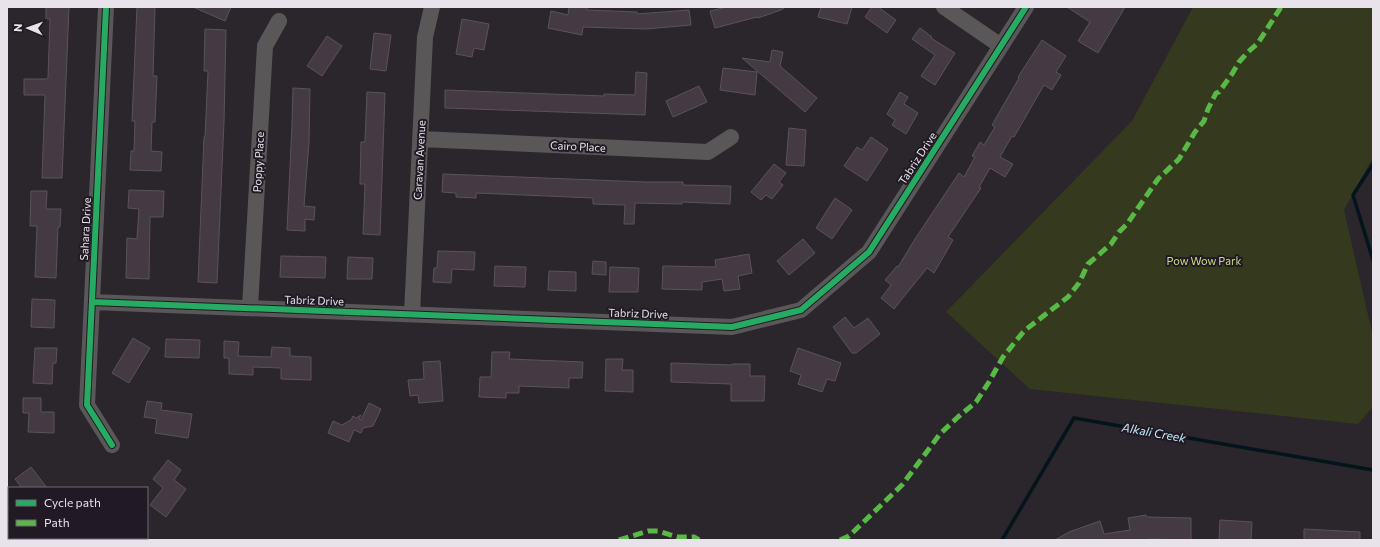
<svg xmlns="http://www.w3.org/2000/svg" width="1380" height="547" viewBox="0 0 1380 547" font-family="Commissioner,sans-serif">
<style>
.green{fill:#353a1e}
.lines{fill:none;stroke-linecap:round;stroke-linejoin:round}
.stream{stroke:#04141c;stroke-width:3.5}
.building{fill:#443a44;stroke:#585458}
.minor{stroke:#5a5758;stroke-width:16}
.quiet{stroke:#58b947;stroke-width:5;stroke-dasharray:10 5;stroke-linecap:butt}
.cycleway-casing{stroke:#211a24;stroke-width:8}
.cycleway{stroke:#26ab63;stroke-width:6}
.labels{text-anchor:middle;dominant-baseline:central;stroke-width:4;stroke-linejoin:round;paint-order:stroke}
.street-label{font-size:11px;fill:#e8e3ea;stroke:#211a24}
.park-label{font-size:11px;fill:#c9db84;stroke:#211a24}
.water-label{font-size:12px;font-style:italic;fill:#c1e7f6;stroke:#211a24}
</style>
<rect width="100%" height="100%" fill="#2a262b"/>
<path class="green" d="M1193,7H1373V157L1344,210L1373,337V407L1358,424L1030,389L946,312L1132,121Z"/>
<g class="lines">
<path class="stream" d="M1373,164L1353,195L1373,260
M1002,540L1074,418L1373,470"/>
</g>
<path class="building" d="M46,7H69L62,178H42L45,95H24V79H46L48,78L50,19H46Z
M137,7H155L153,76H157L155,122H152L151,151L162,152L161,171L130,170L131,151H134L135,121H132Z
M193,7H231L225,21Z
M569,7H587V10L637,12V14L689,10L691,25L646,29L583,27L582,35L548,28L551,11L568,15Z
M727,7H784V8L781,10L758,18L757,17L715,28L710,11Z
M821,7H852L847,24L818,17Z
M872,7H878L896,20L887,33L865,17Z
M1067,7H1125L1098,53L1078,41L1090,22Z
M462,19L489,24L484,50L474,48L472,57L456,54Z
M920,28L932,37L931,38L955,53L935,85L921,76L935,55L912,39Z
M205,29L226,30L224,122L217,283L198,282L204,137H205L208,71H204Z
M374,33L391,35L386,71L370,69Z
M327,36L342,46L322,76L307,66Z
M1042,40L1066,56L1056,72L1061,75L1052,90L1044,85L1014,137L1012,136L1000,157L1013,164L1005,177L990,168L979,187L981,188L948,237L953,240L934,273L927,268L894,309L881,298L891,285L885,280L897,266L898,267L915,239L959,173L964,177L975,157L972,156L980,142L984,145L995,127L992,125L1019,78L1018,77Z
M772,50L783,52L780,66L817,98L805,112L742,58L770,62Z
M723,68L757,72L755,95L720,90Z
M636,72L647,73L645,115L445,108V90L604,96V94L635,95Z
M699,86L707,102L673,117L666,101Z
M293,88L310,89L309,142L304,206L315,207L314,220L305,219V231L287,230L292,125Z
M367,92L385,93L380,235L363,234L365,184H360L361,142H365Z
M900,92L908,97L904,104L918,113L906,134L892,125L895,120L887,114Z
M789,128L806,130L804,166L786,165Z
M871,137L888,149L867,181L844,166L857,147L862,150Z
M774,164L786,173L779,182L783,185L772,199L766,195L761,200L751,192Z
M443,174L646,182H683V185L731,186L730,204L682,202V204L635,203L634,224H624L625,205L593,204V198L476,193V198L456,197V193L442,192Z
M129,190L164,191L163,217H150L149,279L126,278L127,238L137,239L139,209L128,208Z
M31,191H47L46,209H61L60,227H58L56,278L35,277L37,226H30Z
M835,198L852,210L832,239L816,228Z
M803,239L815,253L789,275L777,261Z
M438,251L475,252L474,270L452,269L451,283L433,282L434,268H437Z
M749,254L752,273L738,276L740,289L724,291L722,279L702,282V290L662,289L663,266L716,267L715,260Z
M281,256L326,257L325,278L280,277Z
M348,257L373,258L372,279H347Z
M593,261L606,262V275L592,274Z
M495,266L526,267L525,287L494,286Z
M610,267L639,268L638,292H609Z
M549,271L576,272V291L548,290Z
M32,299L55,300L54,328L31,327Z
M845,317L854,328L868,318L880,334L856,353H852L833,327Z
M133,338L150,348L129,383L112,373Z
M166,339L200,340L199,358L165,357Z
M224,341L239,342L238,356L271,357L272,347L290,348V356L311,357V380L281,379V368L253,367V375L229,374V358H224Z
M35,348H57L56,363H53L52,384L33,383Z
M798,348L841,363L835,381L827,379L822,392L798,384L801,375L790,371Z
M492,352H510L509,359L583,362L582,378H569V388L519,386V393H506V398L479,397L480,377H491Z
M606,359H623L622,370H633V392L605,391Z
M440,361L443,401L419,403L418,395L410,396L408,380L424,379L423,362Z
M671,363L732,365V364H750V376H765L764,401H731V384L671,382Z
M23,398H41V412H54V433L28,432L29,413H23Z
M147,401L162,403L161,410L192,414L188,438L155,433L157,419L144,417Z
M369,403L381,409L373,426L363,428L361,433L354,430L349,442L328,433L333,421L342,425L351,420L353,416L356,418L361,415L359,419L361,420Z
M168,460L181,470L174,480L186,489L166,517L150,505L163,488L153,479Z
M31,467L47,488H22L15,479Z
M1146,515V517L1191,518V540L1150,539V540H1055L1069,532L1100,521L1104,534L1130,530L1128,518Z
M1220,520L1252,522L1251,540H1219Z
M1304,529L1360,532V540H1304Z"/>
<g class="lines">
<path class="minor" d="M106,7L87,405L112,445
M944,7L1001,46
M420,139L708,152L731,137
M92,302L732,327L801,310L869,252L1026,7
M250,307L265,46L279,21
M412,314L425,37L432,7"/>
<path class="quiet" d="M619,540L648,531H658L677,537H694L699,540
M840,540L849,536L902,485L940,434L958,417L976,402L989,382L1003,357L1024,331L1068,297L1079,283L1088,264L1111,244L1119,232L1127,224L1158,179L1179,159L1195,132L1204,121L1208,109L1216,93L1219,92L1232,74L1239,62L1248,52L1258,43L1281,7"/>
<defs>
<path id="cycleway" d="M106,7L87,405L112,445
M92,302L732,327L801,310L869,252L1026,7"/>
</defs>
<use href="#cycleway" class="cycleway-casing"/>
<use href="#cycleway" class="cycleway"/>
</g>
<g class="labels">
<g class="street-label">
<text transform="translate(578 146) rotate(3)">Cairo Place</text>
<text transform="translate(917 158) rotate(-57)">Tabriz Drive</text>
<text transform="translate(419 160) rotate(-87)">Caravan Avenue</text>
<text transform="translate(258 162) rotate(-87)">Poppy Place</text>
<text transform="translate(85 229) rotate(-87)">Sahara Drive</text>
<text transform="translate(314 300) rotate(2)">Tabriz Drive</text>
<text transform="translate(638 313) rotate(2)">Tabriz Drive</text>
</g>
<g class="park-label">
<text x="1204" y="260">Pow Wow Park</text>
</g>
<g class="water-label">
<text transform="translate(1154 432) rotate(10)">Alkali Creek</text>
</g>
</g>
<rect width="1380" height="547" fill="none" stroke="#e8e3ea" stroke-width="16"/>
<rect x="8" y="487" width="140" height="52" fill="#211a24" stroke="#716a73"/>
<rect x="16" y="500" width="20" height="6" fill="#26ab63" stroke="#716a73"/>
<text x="44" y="507" font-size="12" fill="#e8e3ea">Cycle path</text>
<rect x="16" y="520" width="20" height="6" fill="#58b947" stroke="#716a73"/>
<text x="44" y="527" font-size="12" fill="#e8e3ea">Path</text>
<g transform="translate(28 28) rotate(272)" stroke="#211a24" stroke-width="3" paint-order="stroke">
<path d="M0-3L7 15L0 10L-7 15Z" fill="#e8e3ea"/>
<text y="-6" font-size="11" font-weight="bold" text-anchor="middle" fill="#e8e3ea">N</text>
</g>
</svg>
